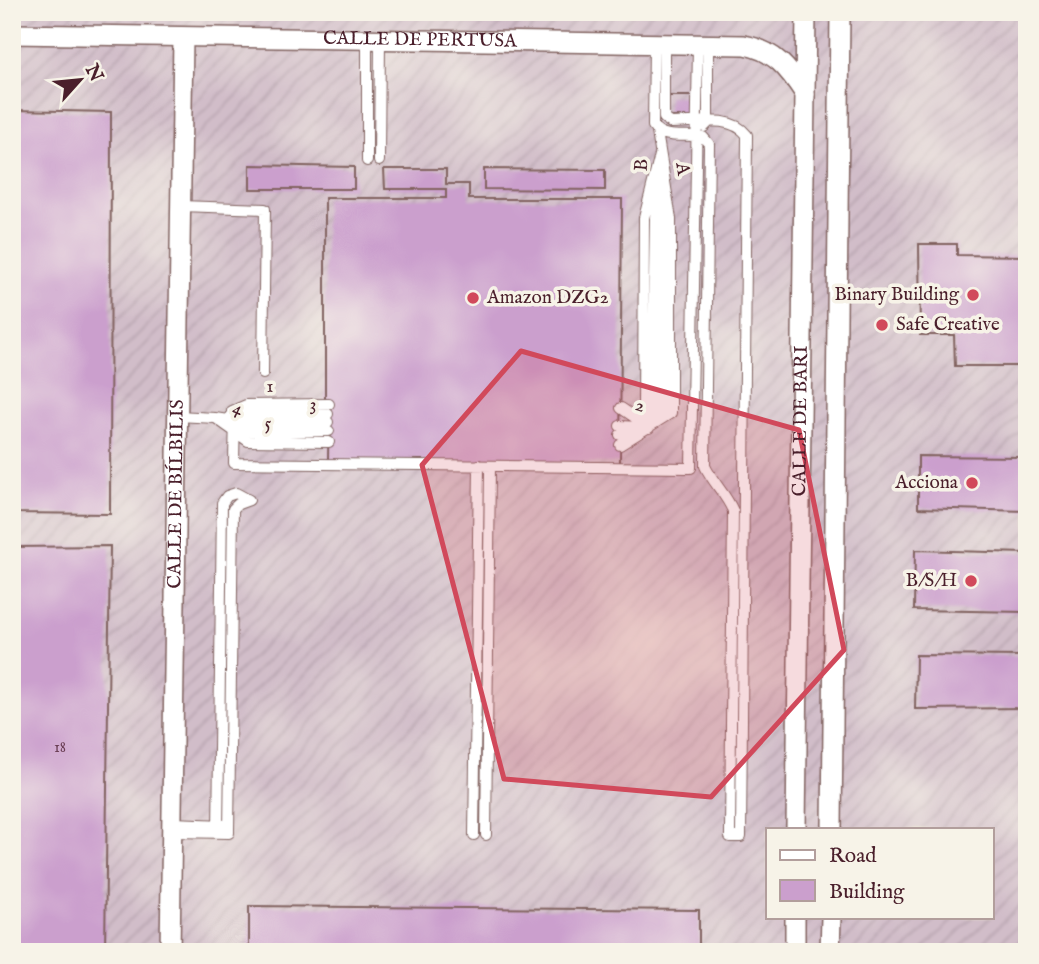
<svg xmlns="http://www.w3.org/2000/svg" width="1039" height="964" viewBox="0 0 1039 964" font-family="'IM FELL English',serif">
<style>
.industrial{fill:url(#industrial-furrows);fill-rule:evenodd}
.building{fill:#cb9fcd}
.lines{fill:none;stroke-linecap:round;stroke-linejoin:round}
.service-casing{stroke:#826461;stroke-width:12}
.minor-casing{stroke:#826461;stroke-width:22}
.service{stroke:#fff;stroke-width:10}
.minor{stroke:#fff;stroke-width:19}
.marked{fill:#d1495b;fill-opacity:0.2;stroke:#d1495b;stroke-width:5;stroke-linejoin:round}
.poi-dot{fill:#d1495b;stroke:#f7f3e8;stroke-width:2.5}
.labels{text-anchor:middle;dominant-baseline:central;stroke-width:7;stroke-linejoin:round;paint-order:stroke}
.number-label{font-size:16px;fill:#6a3f54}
.street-label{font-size:19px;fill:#4a1f2b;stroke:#f7f3e8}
.poi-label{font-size:19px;fill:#4a1f2b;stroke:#f7f3e8;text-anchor:end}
</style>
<defs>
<pattern id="industrial-furrows" width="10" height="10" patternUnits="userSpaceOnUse" patternTransform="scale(1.75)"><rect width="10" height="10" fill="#d1bdc9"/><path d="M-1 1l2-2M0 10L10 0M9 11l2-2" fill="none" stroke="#b5a2ad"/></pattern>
</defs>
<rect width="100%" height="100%" fill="#f7f3e8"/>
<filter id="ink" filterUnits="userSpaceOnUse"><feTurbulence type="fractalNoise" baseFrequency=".0143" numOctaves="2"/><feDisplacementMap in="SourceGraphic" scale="14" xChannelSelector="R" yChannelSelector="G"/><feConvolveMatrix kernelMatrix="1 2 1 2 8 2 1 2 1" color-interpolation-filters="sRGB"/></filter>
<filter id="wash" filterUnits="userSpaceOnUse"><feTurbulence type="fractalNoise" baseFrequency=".00686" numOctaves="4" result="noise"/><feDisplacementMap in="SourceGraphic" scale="28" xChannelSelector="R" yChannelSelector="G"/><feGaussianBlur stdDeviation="1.57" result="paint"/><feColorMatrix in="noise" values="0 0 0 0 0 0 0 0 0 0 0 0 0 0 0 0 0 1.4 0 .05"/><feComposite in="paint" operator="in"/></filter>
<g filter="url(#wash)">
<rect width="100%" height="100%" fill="#ebe4c6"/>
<path class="industrial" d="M12,12H1027V952H12ZM768,829H992V917H768Z"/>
<g id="blocks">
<path class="building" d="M668,96H693V117H668Z
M12,110L111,112L110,514L12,513Z
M250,165L354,167V189H250Z
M384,169H446V184H469V199H622L620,463L328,460L329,404L325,399V198H446V189H385Z
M484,169L605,170V190L484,189Z
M919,244H957V255L1027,256V366H955L954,335H920Z
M918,456L1027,457V511L918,508Z
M110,546L105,951L12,950V547Z
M915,550L1027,553V612L914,610Z
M916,655L1027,656V708L915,709Z
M249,906L699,910V952H249Z"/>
</g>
</g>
<g filter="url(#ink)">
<use href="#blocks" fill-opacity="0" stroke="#826461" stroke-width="2"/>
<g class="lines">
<defs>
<path id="service" d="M367,39V161
M654,44L653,126C664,141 687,133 703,137L709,144L705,466C713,483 726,494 733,511L730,834V837H741L747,135C731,114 695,123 671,123L664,118V44
M704,127L708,123V45
M379,161L380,40
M181,206L265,209L263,374
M621,408L649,427
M235,410L234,463L691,468L698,45
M232,411L246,405L329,404
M178,416L215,418L246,423L328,422
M230,416L246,414H328
M217,419L248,441L329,442
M655,420L662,412L663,197
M620,426L641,427
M649,426L652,413L655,218L658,179
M238,428L247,432L329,431
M649,428L643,413L644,218L660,155
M620,435L638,430
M620,445L671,413V219L657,132
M172,823L225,825
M172,832L229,833L233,509L238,504L249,500
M218,833L222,503L227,496L236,493L249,500
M474,835L479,465
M486,835L490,466"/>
<g id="minor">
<path id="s1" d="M12,34L744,45C774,50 789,69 805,94"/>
<path id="s2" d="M796,829L806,12"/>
<path d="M832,829L840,12"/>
<path id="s3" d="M170,952L183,37"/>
<path d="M795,952V917"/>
<path d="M830,952L831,917"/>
</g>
</defs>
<use href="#service" class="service-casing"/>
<use href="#minor" class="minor-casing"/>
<use href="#service" class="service"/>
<use href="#minor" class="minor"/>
</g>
</g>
<path class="marked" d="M521,351L799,430L844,650L711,797L504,779L422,465Z"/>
<g class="poi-dot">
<circle cx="973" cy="295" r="7"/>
<circle cx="473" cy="298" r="7"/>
<circle cx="882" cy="325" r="7"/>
<circle cx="972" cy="483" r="7"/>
<circle cx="971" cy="581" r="7"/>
</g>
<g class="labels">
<g class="number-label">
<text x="60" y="748">18</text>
</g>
<g class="street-label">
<text stroke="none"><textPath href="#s1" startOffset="408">CALLE DE PERTUSA</textPath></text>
<text transform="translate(642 165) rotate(-85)">B</text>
<text transform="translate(682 169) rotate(82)">A</text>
<text transform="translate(270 387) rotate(-1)">1</text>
<text transform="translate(313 405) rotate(-1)">3</text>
<text transform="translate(640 406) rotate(19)">2</text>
<text transform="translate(238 409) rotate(25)">4</text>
<text stroke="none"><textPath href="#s2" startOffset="408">CALLE DE BARI</textPath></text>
<text x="268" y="424">5</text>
<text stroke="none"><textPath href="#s3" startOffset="458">CALLE DE BÍLBILIS</textPath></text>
</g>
<g class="poi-label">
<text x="959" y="295">Binary Building</text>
<text x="487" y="298" text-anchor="start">Amazon DZG2</text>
<text x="896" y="325" text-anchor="start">Safe Creative</text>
<text x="958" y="483">Acciona</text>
<text x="957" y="581">B/S/H</text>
</g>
</g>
<rect width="1039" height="964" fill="none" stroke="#f7f3e8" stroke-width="42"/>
<rect x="766" y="828" width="228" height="91" fill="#f7f3e8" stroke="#b29e9c" stroke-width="2"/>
<rect x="780" y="850" width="35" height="10" fill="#ffffff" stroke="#b29e9c" stroke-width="2"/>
<text x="829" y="862" font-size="21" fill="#4a1f2b">Road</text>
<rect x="780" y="880" width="35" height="21" fill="#cb9fcd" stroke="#b29e9c" stroke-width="2"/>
<text x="829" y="898" font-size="21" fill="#4a1f2b">Building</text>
<g transform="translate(80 80) rotate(63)" stroke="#f7f3e8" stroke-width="5" paint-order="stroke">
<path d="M0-5L12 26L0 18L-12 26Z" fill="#4a1f2b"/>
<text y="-10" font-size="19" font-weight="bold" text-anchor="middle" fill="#4a1f2b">N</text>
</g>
</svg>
